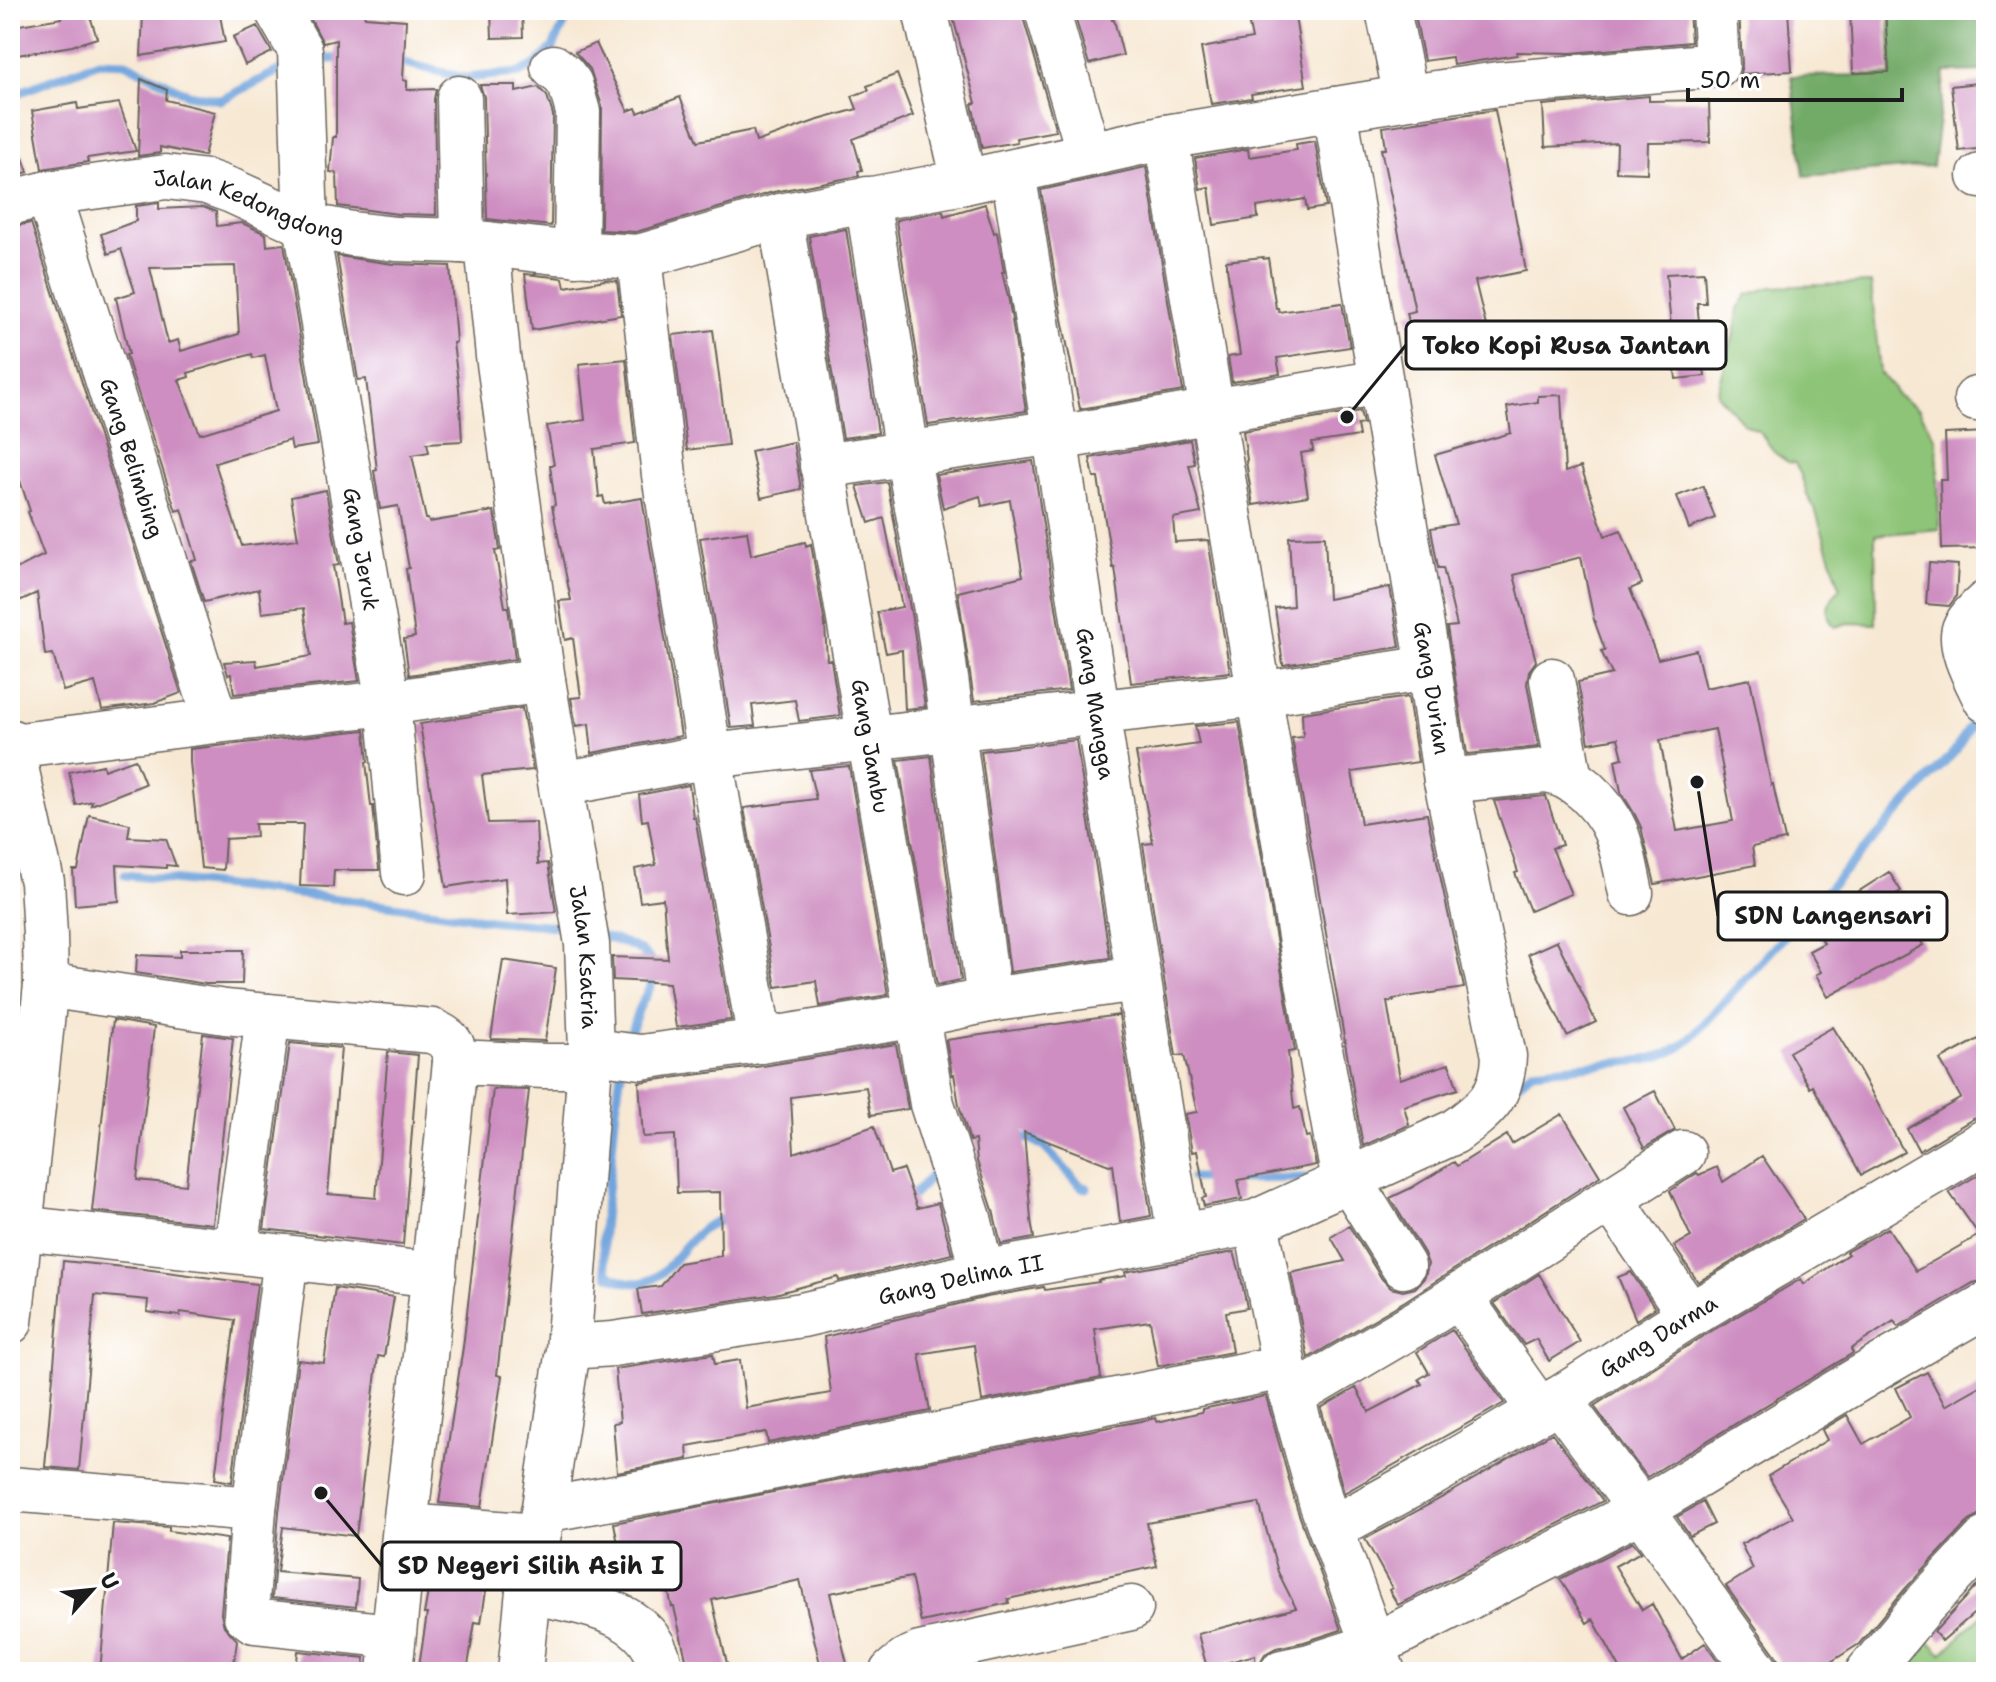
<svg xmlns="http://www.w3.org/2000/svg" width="1996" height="1682" viewBox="0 0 1996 1682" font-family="'Shantell Sans',sans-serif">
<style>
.green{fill:#8dc477;stroke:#54704a;stroke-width:2}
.forest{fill:#72aa68;stroke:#476342;stroke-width:2}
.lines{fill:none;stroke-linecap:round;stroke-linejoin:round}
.stream{stroke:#71a4dd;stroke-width:9}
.building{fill:#ce8ec1;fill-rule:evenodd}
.minor-casing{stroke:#69635c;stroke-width:47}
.minor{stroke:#fff;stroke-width:44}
.labels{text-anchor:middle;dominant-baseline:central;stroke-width:7;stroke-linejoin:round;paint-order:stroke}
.street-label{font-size:22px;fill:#1c1c1c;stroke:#fff}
.leader{fill:none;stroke:#1c1c1c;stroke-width:3}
.callout-dot{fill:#1c1c1c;stroke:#fff;stroke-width:3}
.callout{fill:#fff;stroke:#1c1c1c;stroke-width:3}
.callout-label{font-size:24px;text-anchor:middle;font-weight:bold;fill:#1c1c1c}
</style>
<rect width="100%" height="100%" fill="#fff"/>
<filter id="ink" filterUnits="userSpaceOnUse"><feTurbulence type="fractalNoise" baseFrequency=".0125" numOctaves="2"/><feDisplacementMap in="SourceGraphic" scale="16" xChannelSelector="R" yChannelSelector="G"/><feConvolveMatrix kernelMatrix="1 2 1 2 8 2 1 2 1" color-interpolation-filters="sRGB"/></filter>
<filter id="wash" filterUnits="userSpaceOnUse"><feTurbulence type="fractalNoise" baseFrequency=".006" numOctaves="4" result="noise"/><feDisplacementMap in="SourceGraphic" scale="32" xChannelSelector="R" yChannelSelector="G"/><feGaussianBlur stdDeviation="1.8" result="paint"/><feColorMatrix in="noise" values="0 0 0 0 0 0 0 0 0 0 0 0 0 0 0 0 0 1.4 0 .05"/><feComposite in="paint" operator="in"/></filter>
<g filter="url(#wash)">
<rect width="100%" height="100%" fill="#f7e8d3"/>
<path class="green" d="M1871,283L1880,373L1893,387L1897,395L1919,410L1937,441L1939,529L1875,535L1876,624L1848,623L1835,627C1821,612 1830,600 1840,587L1815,509L1807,495L1801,475L1795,463L1788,462L1775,453L1760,432L1744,424L1717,394L1736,326L1738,309L1747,295L1771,287Z
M1986,1611V1672H1885L1919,1630L1942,1654Z"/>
<path class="forest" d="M1889,10H1986V71L1945,72L1933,166L1804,176L1791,76L1891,75Z"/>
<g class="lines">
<path class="stream" d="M314,60L347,58
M393,60L464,78L519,73L537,64L553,47L571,10
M10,96L99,62L126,63L188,94L221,100L288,66
M125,875C244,888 364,900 483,919C513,924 544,922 574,930
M600,936C619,941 659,949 653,978C651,989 645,997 640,1006C635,1017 632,1030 627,1042
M622,1068C615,1101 614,1134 610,1168C607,1196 597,1248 608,1274C661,1305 672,1249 707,1226C714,1222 723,1219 731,1218
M1515,1086L1532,1071L1645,1060C1663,1056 1676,1051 1690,1039L1956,750L1979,711
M1015,1138L1031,1139L1043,1146L1082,1187L1087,1188
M1193,1178H1214
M1232,1179L1310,1178
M905,1203L939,1168"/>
</g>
<g id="blocks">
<path class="building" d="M60,10H88L97,38L72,46L17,55L13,26L62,18Z
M184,10H219L225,42L141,56L143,14L185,16Z
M306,10H365L363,11L365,17L406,20L403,80L407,81V90L436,89L434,99L436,215L398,214L338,206L337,173L330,172L333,137H336V40L323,43Z
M491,10H522L523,37L492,38Z
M951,10H1023V17L1056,131L1016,138L1017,142L982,148L972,104L976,103Z
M1073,10H1109L1112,20H1114L1123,55L1089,64Z
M1246,10H1294L1306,86L1251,94L1252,98L1211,104L1201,48L1252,39Z
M1414,10H1689L1691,42L1572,53L1517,52V55L1453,65L1452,57L1424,61Z
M1739,10H1788L1792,71L1740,74L1742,64Z
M1850,10H1885L1889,72L1853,73Z
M257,26L272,52L245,65L233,37Z
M596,43L628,111L636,108L638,113L680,97L698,141L753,130L756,142L815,121L857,109L852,96L869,90L867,86L897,74L913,116L853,139L862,170L858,171L859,176L773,192L636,232L601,230L602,106L590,69L575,52Z
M141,79L167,90L166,100L215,112L204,156L160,147V153L138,156Z
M1986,82V148L1959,151L1951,86Z
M480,85H516V92L538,87L547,96L553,115L551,226L487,219L484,97Z
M1649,96V101L1709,100L1710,142L1648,143L1647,173L1616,172L1617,143L1545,147L1543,105Z
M77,103L78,109L119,103L136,151L87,158L88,162L42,169L32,111Z
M1495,110L1526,271L1475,281L1490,342L1417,359L1407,313L1415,311L1381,149H1386L1383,127Z
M13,129L28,172L10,177V130Z
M1315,141L1326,207L1307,210L1305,199L1257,207L1258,218L1214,225L1209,187L1200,189L1195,158L1248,149L1249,157L1297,150L1296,144Z
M1146,167L1183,391L1080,409L1062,319L1041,190Z
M159,203V209L203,207L216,212L217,226L242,223L266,234L267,246L284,244L318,445L292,449L290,440L215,463L242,546L298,539L291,497L326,490L339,565L333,566L342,623L349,622L359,681L234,694L231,674L228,675L224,662L256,660L257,666L311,656L304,608L262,613L259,589L204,602L191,561L197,560L182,509L176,511L126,355L129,354L116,298L135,292L121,249L108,254L101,234L136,221V206ZM235,266L239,334L181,351L178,340L168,343L150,268ZM252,354L253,358L265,355L276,411L200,434L179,380L189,377L188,373Z
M985,204L994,233L997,232L1004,272H1002L1009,301L1026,411L928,425L896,220L943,211L944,216Z
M31,223L181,693L154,703L102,710L95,682L63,691L53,654L45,655L37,593L10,605V572L44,555L28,512L30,511L10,450V227Z
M846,229L878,433L843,438L809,236Z
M337,256L393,264L450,266L456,342L453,343L459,388L462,441L427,443L429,452L412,455L426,519H428L429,522L494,511L500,550L495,551L505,607H508L515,659L409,675L404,639L415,637L406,569L409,568L398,506L380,509L374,471L377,470L366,379L358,380Z
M1263,257V259L1268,258L1276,308H1278L1279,312L1342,303L1350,347L1277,358L1280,374L1232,382L1228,357L1240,355L1226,261Z
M1704,272L1706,303H1697L1705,376L1676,379L1666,274Z
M525,274L563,278L565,287L605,280L617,281L621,315L532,330Z
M713,330L728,445L687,450L673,335Z
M626,359L635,443L594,449L599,497L603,496L605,504L642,498L681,736L592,753L589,724L576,726L571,698L581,697L573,638L565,640L559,601L571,600L552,506L555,505L550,465H554L547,426L585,420L579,364Z
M1561,395L1565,472L1581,467L1605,536L1621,530L1642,584L1630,589L1658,659L1696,650L1705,688L1750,679L1771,785L1773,784L1785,840L1752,847L1755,865L1655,884L1641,827L1634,813L1621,792L1615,760L1623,758L1618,738L1589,743L1578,682L1612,674L1601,651L1605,650L1594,620L1581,557L1514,575L1536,661L1529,671L1527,684L1539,747L1467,754L1447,627L1457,626L1443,568H1438L1431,528L1456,524L1435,455L1511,433L1507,407L1538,402V396ZM1715,729L1733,821L1677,831L1660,740Z
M1360,411L1363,424L1357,425L1359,436L1312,443L1313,451L1301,453L1308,496L1253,505L1246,461L1247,460L1243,431Z
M1986,432V548L1942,549L1940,480H1947L1945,434Z
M1190,440L1195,464L1189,465L1201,513L1173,518L1175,542L1208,540L1230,672L1131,683L1115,568H1113L1098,478H1094L1090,458Z
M793,442L801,489L761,498L751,451Z
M1033,461L1069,690L974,701L958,592L1023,576L1010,500L982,506L980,496L943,508L936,475Z
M887,482L914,630L925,707L905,709L902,650L886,653L877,612L902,607L884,518L869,523L857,486Z
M1703,486L1715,518L1689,529L1677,496Z
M747,531L751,555L805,542L806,546L811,544L825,625L827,660H831L840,716L799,721L795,700L752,705L755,726L731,728L700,538Z
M1325,536L1328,599L1390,587L1400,647L1283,665L1275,608L1293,606L1289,537Z
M1929,563L1958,565L1956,597L1949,606L1926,604Z
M1408,697L1418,762L1352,772L1361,824L1427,814L1464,988L1393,999L1394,1001L1387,1002L1400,1079L1449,1064L1458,1089L1404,1106L1409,1125L1363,1146L1292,738L1303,737L1302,713Z
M522,708L533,770L482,775L488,823L536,822L538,864L548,863L556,912L507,915L505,878L446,887L420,724Z
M1239,722L1295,1051L1288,1052L1294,1109L1300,1107L1306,1137L1310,1136L1316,1165L1238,1180L1242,1199L1204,1206L1202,1198L1206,1197L1197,1151L1192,1152L1185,1114L1197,1112L1184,1055L1176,1056L1143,844L1153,843L1136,753L1199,744L1195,726Z
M365,730L368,762H366L371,806H373L379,870H334L333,887L300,886L303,824H255L256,837L225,839L223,870L201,868L190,762V749Z
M1076,740L1110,958L1010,972L981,751Z
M931,756L961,980L937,985L898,760Z
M135,759L145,784L91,805L92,801L76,805L69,772L103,765L104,770Z
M849,766L888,995L820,1006L816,981L776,987L744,808L816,799L809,770Z
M689,785L693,817H695L731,1020L676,1027L669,983L613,980L612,957L668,959L663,899L640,902L635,869L656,865L648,820L642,821L639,795Z
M1546,796L1562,845L1552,848L1571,894L1530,911L1515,873L1518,872L1494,801Z
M89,815L130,824L128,837L166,839L176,866L166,865V868L117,865L119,901L75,905L73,870H78Z
M1889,872L1901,891L1896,894L1923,945L1828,997L1816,975L1821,972L1809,951L1824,943L1811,922Z
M1557,941L1596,1022L1567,1036L1528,954Z
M180,950H243L242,984H206L136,973L137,955L180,957Z
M503,960L556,968L545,1041L491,1039Z
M1118,1009L1151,1216L1120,1222L1113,1164L1109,1165L1024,1132L1031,1220L1034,1238L1001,1244L993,1210L977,1161L975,1140L970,1141L959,1105L954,1074L952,1075L946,1040L1119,1015Z
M113,1020L154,1027L137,1180L186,1185L203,1034L233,1038L213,1224L92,1211Z
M1833,1027L1860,1071L1904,1152L1861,1175L1813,1086L1810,1088L1789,1052Z
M1986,1035V1116L1973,1119L1919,1151L1907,1129L1961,1098L1940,1060Z
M290,1043L341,1048L328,1194L376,1198L388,1052L418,1055L403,1245L264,1229Z
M896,1044L908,1109L871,1115L866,1087L791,1097L794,1153L874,1126L890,1173L903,1169L917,1208L938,1203L952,1254L839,1281L838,1277L775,1294L642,1314L638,1289L661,1286L679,1263L721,1256L720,1192L677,1193L675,1135L643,1137L639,1082L763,1066Z
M493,1089L529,1090L497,1375L502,1376L482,1507L439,1503L463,1347Z
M1655,1091L1675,1130L1644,1148L1623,1107Z
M1562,1114L1600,1176L1405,1301L1308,1358L1291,1273L1345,1261L1331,1237L1349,1226L1382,1279L1391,1288L1403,1291L1415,1288L1425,1277L1428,1264L1424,1253L1390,1198L1411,1188L1454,1162L1457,1166L1507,1135L1512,1144Z
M1762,1156L1804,1219L1698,1282L1674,1246L1691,1237L1670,1191L1697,1173L1699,1175L1717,1167L1723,1182Z
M1983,1172L1986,1176V1280L1973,1283L1898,1327L1894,1321L1851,1349L1853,1353L1647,1477L1594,1406L1703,1336L1801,1279L1804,1284L1848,1254L1846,1252L1888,1228L1916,1271L1979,1235L1949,1192Z
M1234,1252L1240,1273L1247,1308L1226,1312L1232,1352L1158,1366L1150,1321L1095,1329L1101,1378L982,1401L974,1345L919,1354L930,1411L768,1443L766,1432L687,1446L688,1459L617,1472L613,1423L620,1422L615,1369L713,1354L715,1364L740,1360L746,1408L831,1393L824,1337L987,1297L1044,1287L1045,1290L1099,1282L1098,1280L1126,1276L1125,1272Z
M63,1261L144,1269L257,1284L232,1482L215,1479L235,1320L181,1312L180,1316L147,1312L148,1300L95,1295L79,1470L45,1467Z
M1631,1272L1655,1308L1636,1320L1618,1277Z
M1539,1274L1580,1342L1549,1361L1536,1339L1524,1345L1494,1303Z
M335,1288L394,1297L384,1357L378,1356L356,1536L283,1527L277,1572L358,1579L356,1607L272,1598L279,1512L298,1360L324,1363Z
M1452,1330L1504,1403L1344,1493L1321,1408L1356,1388L1369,1412L1422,1384L1419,1379L1429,1373L1417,1352Z
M1927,1372L1945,1406L1986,1383V1515H1978L1968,1522L1905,1589L1859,1644L1815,1672H1782L1777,1657L1726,1586L1753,1569L1741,1544L1793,1517L1768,1476L1827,1440L1822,1430L1847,1415L1863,1444L1910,1417L1896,1388Z
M1266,1396L1297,1509L1341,1630L1304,1642L1276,1648L1265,1654L1259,1664L1258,1672H1256L1255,1655L1207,1668L1198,1634L1296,1608L1278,1572L1259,1503L1147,1523L1157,1566L1008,1599L1009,1603L921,1622L911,1577L830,1593L849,1672H822L800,1580L712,1600L729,1672H689L674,1607H672L663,1568L624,1575L614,1523L1156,1418L1157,1422L1202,1412V1409Z
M1552,1433L1603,1501L1398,1605L1389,1590L1392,1588L1365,1539L1445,1496Z
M1703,1502L1714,1524L1690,1536L1677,1517Z
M113,1523L169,1527V1531L227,1539L221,1614L224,1626L237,1640L233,1672H100Z
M1633,1542L1641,1552L1615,1566L1642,1610L1652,1604L1682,1659L1705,1643L1726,1672H1622L1593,1619L1587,1623L1560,1579Z
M1986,1576V1597L1976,1606L1979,1609L1942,1641L1934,1632Z
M429,1586L486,1591L481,1623L475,1622L467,1672H418L427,1614H424Z
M298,1651L365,1658L363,1672H296Z"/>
</g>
</g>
<g filter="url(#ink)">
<use href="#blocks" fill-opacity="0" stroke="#69635c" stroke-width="2"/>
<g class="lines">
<defs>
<g id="minor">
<path id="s1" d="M277,10L300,50L306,225L388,703L404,873"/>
<path d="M925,10L964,182"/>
<path d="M1047,10L1089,154"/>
<path d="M1388,10L1406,97"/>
<path d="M553,67L563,75L570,84L578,112L576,254"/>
<path d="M459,98L462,241"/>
<path d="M1166,137L1305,966L1344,1181"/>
<path id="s2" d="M1013,172C1071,526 1121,882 1180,1236"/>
<path d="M1980,176H1986"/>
<path id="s3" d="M48,193L216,721"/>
<path d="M867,199L907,453L939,626L989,1000"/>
<path id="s4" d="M10,203L48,193L166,177L207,182L232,191L306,225L352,234L396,239L462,241L556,252L639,257L780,216L964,182L1166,137L1409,97L1498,84L1717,65L1714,10"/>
<path id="s5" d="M780,216L932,1104L969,1218L982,1273"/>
<path id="s6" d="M487,244L498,356L543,680L587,944L591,1051L568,1350L544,1507L528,1591L520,1672"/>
<path d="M639,257L664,475L710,756L760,1041"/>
<path d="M1976,399H1986"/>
<path d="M1057,438L1380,382"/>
<path d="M822,466L1056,432"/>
<path d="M1986,603C1978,610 1970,618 1965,627C1956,645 1978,683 1986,700"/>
<path d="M1552,680L1570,779"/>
<path d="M10,741L42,882L45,935L46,985L10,1322"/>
<path d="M11,746L216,721L388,703L543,680"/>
<path d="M1446,781L1545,771C1561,772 1573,780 1585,790C1621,823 1621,848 1631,893"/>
<path d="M561,784L710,756L1260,694L1429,668"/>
<path d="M46,985L225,1012L432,1031C447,1037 456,1044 455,1062L425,1356L405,1526L390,1672"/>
<path d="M591,1051L641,1057L760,1041L918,1015L989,1000L1137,979"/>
<path d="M455,1062L545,1066H589"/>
<path d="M1349,1179L1403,1266"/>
<path d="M1612,1200L1690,1315"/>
<path d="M1256,1222L1284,1367L1321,1502L1383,1672"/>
<path d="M19,1228L286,1257L434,1275"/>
<path d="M236,1251L268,1016"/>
<path d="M286,1257L254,1509L246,1615L254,1621L393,1636"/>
<path d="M1459,1296L1540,1411"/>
<path id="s7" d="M569,1347L613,1344L802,1315L982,1273L1256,1222L1454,1132C1484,1110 1503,1097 1504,1056L1446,781L1429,668L1335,109"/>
<path d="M1292,1396L1418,1322L1683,1153"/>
<path d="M1558,1399L1641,1510L1757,1672"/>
<path d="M10,1489L254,1509"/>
<path d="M544,1510L699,1482L1284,1367"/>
<path d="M405,1526L538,1536"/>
<path id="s8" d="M1331,1529L1432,1474L1540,1411L1690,1315L1986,1141"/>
<path d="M528,1591C577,1602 655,1609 661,1672"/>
<path d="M892,1672L906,1660L920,1654L1131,1608"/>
<path d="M1282,1672L1310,1666L1373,1646L1641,1510L1877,1368L1986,1305"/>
<path d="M1868,1672L1923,1606L1986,1539"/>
</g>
</defs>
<use href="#minor" class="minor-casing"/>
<use href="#minor" class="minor"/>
</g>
</g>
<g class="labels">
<g class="street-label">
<text stroke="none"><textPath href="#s4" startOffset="246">Jalan Kedongdong</textPath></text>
<text stroke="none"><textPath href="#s3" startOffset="278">Gang Belimbing</textPath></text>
<text stroke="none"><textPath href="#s1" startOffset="550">Gang Jeruk</textPath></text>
<text transform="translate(1432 688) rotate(81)">Gang Durian</text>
<text stroke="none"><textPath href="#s2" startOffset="538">Gang Mangga</textPath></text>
<text stroke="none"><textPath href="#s5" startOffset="538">Gang Jambu</textPath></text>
<text stroke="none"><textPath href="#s6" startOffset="720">Jalan Ksatria</textPath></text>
<text stroke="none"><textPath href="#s7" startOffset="398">Gang Delima II</textPath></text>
<text stroke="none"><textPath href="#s8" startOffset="380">Gang Darma</textPath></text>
</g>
</g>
<path class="leader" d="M1347 417L1406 345M1697 782L1718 916M321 1493L382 1566"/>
<g class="callout-dot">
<circle cx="1347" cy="417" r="8"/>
<circle cx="1697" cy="782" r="8"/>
<circle cx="321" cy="1493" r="8"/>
</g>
<g class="callout">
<rect x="1406" y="321" width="320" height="48" rx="8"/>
<rect x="1718" y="892" width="229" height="48" rx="8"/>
<rect x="382" y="1542" width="299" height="48" rx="8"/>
</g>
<g class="callout-label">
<text x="1566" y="354">Toko Kopi Rusa Jantan</text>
<text x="1833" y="924">SDN Langensari</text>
<text x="531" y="1574">SD Negeri Silih Asih I</text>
</g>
<rect width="1996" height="1682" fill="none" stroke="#fff" stroke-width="40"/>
<g transform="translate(92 1590) rotate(63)" stroke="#ffffff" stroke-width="6" paint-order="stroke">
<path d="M0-6L14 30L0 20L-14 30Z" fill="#1c1c1c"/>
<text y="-12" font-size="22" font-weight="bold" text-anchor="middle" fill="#1c1c1c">U</text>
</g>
<path d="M1688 88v12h214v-12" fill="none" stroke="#1c1c1c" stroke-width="4"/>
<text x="1700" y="88" font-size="24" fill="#1c1c1c" stroke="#ffffff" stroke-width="6" paint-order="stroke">50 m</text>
</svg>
